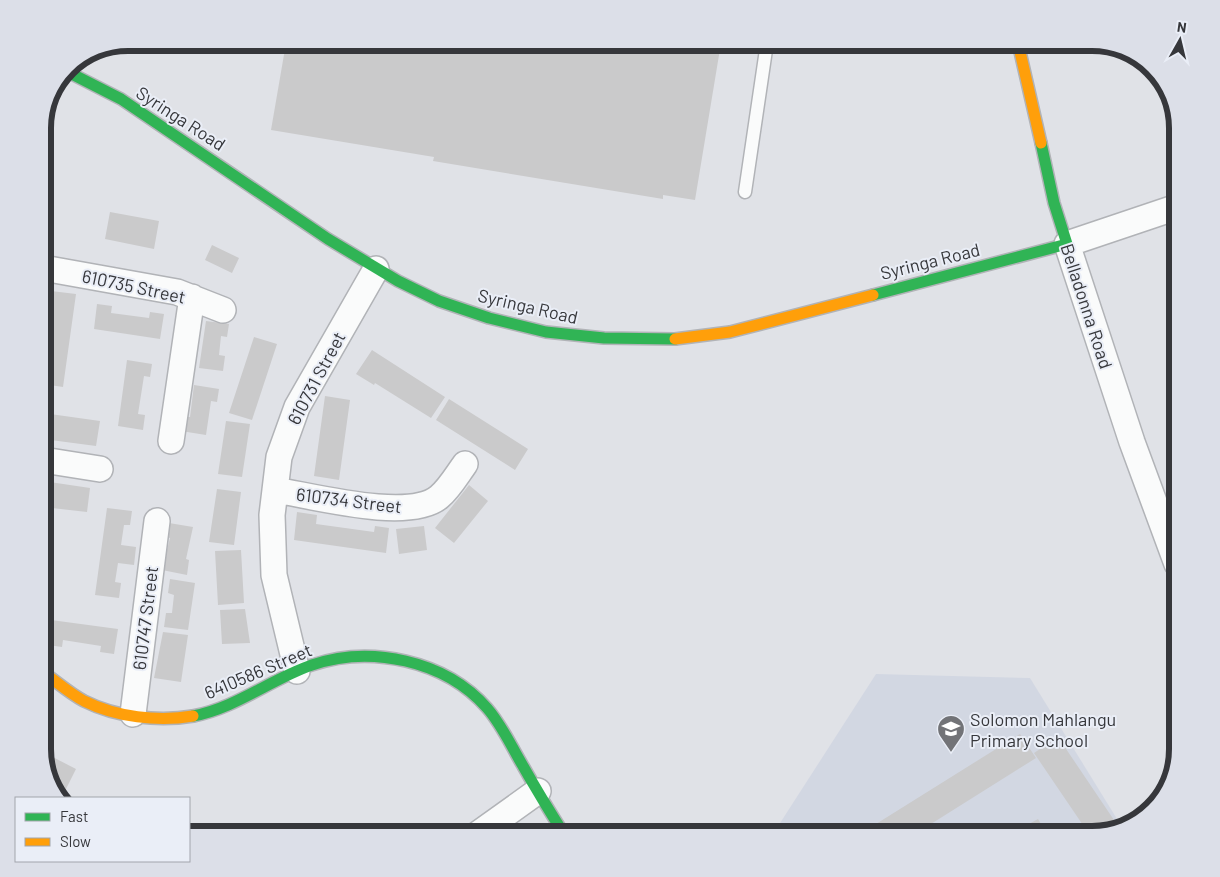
<svg xmlns="http://www.w3.org/2000/svg" width="1220" height="877" viewBox="0 0 1220 877" font-family="Barlow,sans-serif">
<style>
.built{fill:#d2d7e2}
.building{fill:#cacacb}
.lines{fill:none;stroke-linecap:round;stroke-linejoin:round}
.lane-casing{stroke:#b1b3b7;stroke-width:15}
.street-casing{stroke:#b1b3b7;stroke-width:28}
.fast-casing{stroke:#b1b3b7;stroke-width:14}
.slow-casing{stroke:#b1b3b7;stroke-width:14}
.lane{stroke:#fafbfb;stroke-width:12}
.street{stroke:#fafbfb;stroke-width:25}
.fast{stroke:#30b455;stroke-width:11}
.slow{stroke:#ff9f0a;stroke-width:11}
.labels{text-anchor:middle;dominant-baseline:central;stroke-width:4;stroke-linejoin:round;paint-order:stroke}
.street-label{font-size:18px;fill:#36373b;stroke:#eaeef7}
.poi-label{font-size:18px;fill:#36373b;stroke:#eaeef7;text-anchor:start}
.rim{fill:none;stroke:#36373b;stroke-width:6}
</style>
<rect width="100%" height="100%" fill="#e0e2e7"/>
<path class="built" d="M876,674L1030,678L1122,827L1091,834H773Z"/>
<path class="building" d="M286,43H721L695,200L663,195V199L433,161L434,157L271,130Z
M110,212L159,221L154,249L105,239Z
M212,245L239,258L232,273L205,260Z
M51,291L76,294L63,387L43,384V352Z
M97,304L112,306L111,313L149,318L150,312L164,314L160,339L94,329Z
M206,321L229,324L227,337L221,336L219,355L225,356L223,371L199,368Z
M254,337L277,344L252,420L229,413Z
M372,350L445,397L431,418L375,383L374,385L356,374Z
M127,360L152,364L150,377L144,376L138,414L145,415L143,430L118,426Z
M194,385L219,389L217,402L211,401L206,435L181,431L183,417H190Z
M325,396L350,400L339,480L314,476Z
M449,399L528,449L515,470L436,420Z
M43,413L100,421L96,446L43,439Z
M226,421L250,424L242,477L218,474Z
M43,481L90,488L87,512L43,507Z
M469,485L488,501L454,543L435,528Z
M217,489L241,492L234,545L209,542Z
M107,508L132,511L130,525H124L121,545L136,547L134,565L118,563L115,582L121,583L119,598L95,595Z
M297,512L317,515L316,524L374,532L375,526L389,528L386,553L294,540Z
M169,523L193,527L186,559L189,560L187,575L162,570L170,538L166,537Z
M424,526L427,550L399,554L396,529Z
M241,550L244,603L218,605L215,551Z
M170,579L195,583L188,630L164,627L166,613H172L174,595L168,593Z
M245,609L250,643L222,644L220,610Z
M51,620L118,629L114,654L100,652L101,646L63,640L62,647L48,645Z
M163,632L188,635L181,682L154,678Z
M1020,734L1036,758L915,834H860Z
M1058,737L1116,823L1104,832L1089,834L1034,753Z
M43,752L76,769L65,791L51,784Z
M1038,819L1047,834H1032L1027,825Z
M991,829L994,834H981Z"/>
<g class="lines">
<defs>
<path id="lane" d="M745,192L767,43"/>
<path id="street" d="M1177,207L1067,244L1132,442L1177,564
M43,268L177,292L223,310
M171,441L192,297
M43,460L100,469
M275,490C313,496 409,522 439,497C449,489 457,475 465,464
M297,671L274,575L272,515L279,457L297,407L376,269
M133,714L157,521
M478,834L538,791"/>
<path id="fast" d="M66,71L121,99L328,239L398,281L439,301L489,318L546,332L604,338L675,339
M873,295L1067,244L1054,203L1041,143
M193,716C236,708 271,679 312,665C370,645 445,660 487,708C502,725 511,746 523,766C536,789 550,812 564,834"/>
<path id="slow" d="M1018,43L1041,143
M675,339L730,332L873,295
M43,672C57,682 69,693 84,701C116,717 158,722 193,716"/>
</defs>
<use href="#lane" class="lane-casing"/>
<use href="#street" class="street-casing"/>
<use href="#fast" class="fast-casing"/>
<use href="#slow" class="slow-casing"/>
<use href="#lane" class="lane"/>
<use href="#street" class="street"/>
<use href="#fast" class="fast"/>
<use href="#slow" class="slow"/>
</g>
<defs>
<symbol id="school-pin" viewBox="-11 -11 22 30"><path d="M0 17L-7.5 6A9.5 9.5 0 1 1 7.5 6Z" fill="#727377" stroke="#eaeef7"/><path d="M0-5L7-2L0 1L-7-2ZM-4 1L0 2.5L4 1V4Q0 6-4 4Z" fill="#fff"/></symbol>
</defs>
<g fill-rule="evenodd">
<use href="#school-pin" x="935" y="713" width="32" height="43"/>
</g>
<g class="labels">
<g class="street-label">
<text transform="translate(181 118) rotate(33)">Syringa Road</text>
<text transform="translate(930 261) rotate(-14)">Syringa Road</text>
<text transform="translate(134 286) rotate(12)">610735 Street</text>
<text transform="translate(528 306) rotate(13)">Syringa Road</text>
<text transform="translate(1087 306) rotate(72)">Belladonna Road</text>
<text transform="translate(316 378) rotate(-62)">610731 Street</text>
<text transform="translate(349 500) rotate(7)">610734 Street</text>
<text transform="translate(145 618) rotate(-83)">610747 Street</text>
<text transform="translate(258 671) rotate(-23)">6410586 Street</text>
</g>
<g class="poi-label">
<text x="970" y="719">Solomon Mahlangu<tspan x="970" dy="21">Primary School</tspan></text>
</g>
</g>
<path d="M0 0H1220V877H0ZM128 51H1092A77 77 0 0 1 1169 128V749A77 77 0 0 1 1092 826H128A77 77 0 0 1 51 749V128A77 77 0 0 1 128 51Z" fill="#dcdfe8" fill-rule="evenodd"/>
<path class="rim" d="M128 51H1092A77 77 0 0 1 1169 128V749A77 77 0 0 1 1092 826H128A77 77 0 0 1 51 749V128A77 77 0 0 1 128 51Z"/>
<rect x="15" y="797" width="175" height="65" fill="#eaeef7" stroke="#a2a5ac"/>
<rect x="25" y="813" width="25" height="8" fill="#30b455" stroke="#a2a5ac"/>
<text x="60" y="822" font-size="15" fill="#36373b">Fast</text>
<rect x="25" y="838" width="25" height="8" fill="#ff9f0a" stroke="#a2a5ac"/>
<text x="60" y="847" font-size="15" fill="#36373b">Slow</text>
<g transform="translate(1180 40) rotate(8)" stroke="#eaeef7" stroke-width="4" paint-order="stroke">
<path d="M0-4L9 19L0 12L-9 19Z" fill="#36373b"/>
<text y="-8" font-size="14" font-weight="bold" text-anchor="middle" fill="#36373b">N</text>
</g>
</svg>
